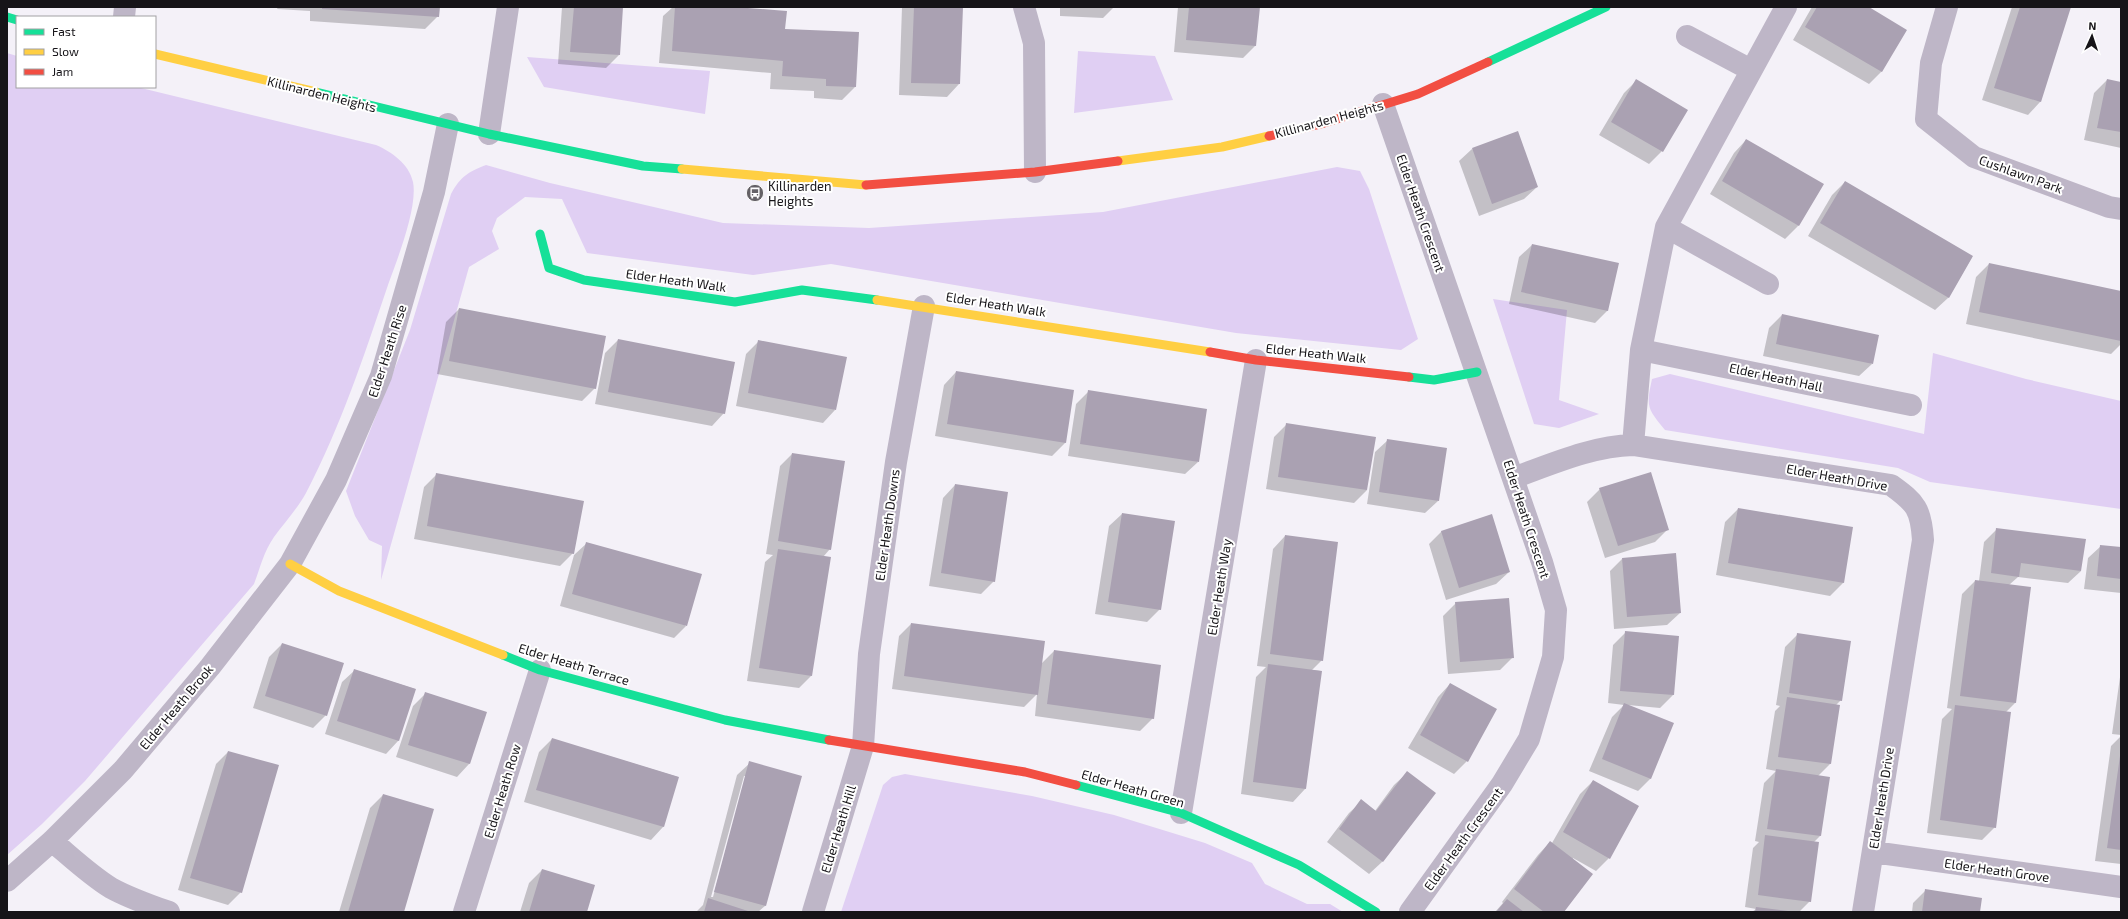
<svg xmlns="http://www.w3.org/2000/svg" width="2128" height="919" viewBox="0 0 2128 919" font-family="'Exo 2',sans-serif">
<style>
.green{fill:#e0cff3}
.shadow{fill:#0003;fill-rule:evenodd}
.building{fill:#aaa1b2}
.lines{fill:none;stroke-linecap:round;stroke-linejoin:round}
.street{stroke:#beb6c7;stroke-width:22}
.fast{stroke:#16e098;stroke-width:9}
.slow{stroke:#ffcf43;stroke-width:9}
.jam{stroke:#f24e42;stroke-width:9}
.labels{text-anchor:middle;dominant-baseline:central;stroke-width:4;stroke-linejoin:round;paint-order:stroke}
.street-label{font-size:13px;fill:#161418;stroke:#fff}
.poi-label{font-size:13px;fill:#161418;stroke:#fff;text-anchor:start}
</style>
<rect width="100%" height="100%" fill="#f4f1f8"/>
<path class="green" d="M1078,51L1155,56L1173,100L1074,113Z
M7,53L17,56V87H137L376,145C392,152 409,164 413,182C418,207 397,260 388,285C364,356 341,426 306,493C297,509 285,522 274,537C264,551 260,568 254,584L85,781L42,824L7,855Z
M527,57L710,71L705,114L544,87Z
M486,165L550,183L723,223L869,228L1103,212L1337,167L1360,171L1369,189L1418,339L1401,350L1236,333L831,264L753,275L587,253L562,199L525,197L497,218L492,231L499,249L469,267L381,580L382,546L369,540L355,516L346,491L410,330L451,194C461,176 468,172 486,165Z
M1493,299L1567,310L1559,400L1599,414L1559,428L1534,424Z
M1933,353L2026,379L2121,401V509L1930,482L1898,468L1665,430C1647,408 1646,407 1652,379L1670,374L1924,434Z
M905,774L1032,796L1114,815L1205,843L1252,863L1265,884L1307,904H1330L1343,912H841L883,785L892,777Z"/>
<path class="shadow" d="M278,7H439L438,16L425,29L310,21V11L277,9Z
M562,7H622L619,55L606,68L558,64Z
M673,7H719L784,30L855,87L842,100L814,98V91L770,89L771,73L659,63L663,16Z
M902,7H962L959,84L947,97L899,95Z
M1060,7H1114L1103,18L1060,16Z
M1178,7H1259L1255,46L1243,58L1174,52Z
M1812,7H1867L1882,71L1869,84L1793,40Z
M2012,7H2070L2040,102L2028,115L1982,100Z
M2107,80L2121,83V148L2084,140L2094,93Z
M1636,81L1662,151L1649,164L1599,135L1624,93Z
M1746,140L1822,184L1798,226L1785,239L1710,194L1734,153Z
M1472,149L1537,187L1524,199L1479,216L1459,161Z
M1845,182L1972,257L1948,298L1935,310L1808,236L1832,195Z
M1532,245L1608,310L1595,323L1509,304L1519,257Z
M1989,264L2121,292V344L2111,354L1966,324L1976,277Z
M459,309L595,388L582,401L437,374L446,322Z
M1782,315L1872,364L1859,376L1763,356L1769,328Z
M618,340L724,413L712,426L595,404L605,353Z
M759,341L835,410L823,423L736,406L746,354Z
M956,372L1073,391L1065,443L1052,456L935,436L944,385Z
M1089,391L1198,462L1185,474L1068,456L1076,404Z
M1287,424L1367,490L1354,503L1266,489L1274,437Z
M1388,440L1438,501L1425,513L1367,504L1375,452Z
M792,454L830,549L823,557L811,676L799,688L747,681L765,562L773,555L766,554L780,466Z
M437,474L573,553L560,566L414,539L424,487Z
M955,485L994,581L981,594L929,586L943,498Z
M1600,489L1668,529L1655,542L1605,558L1587,502Z
M1738,509L1852,528L1843,583L1830,596L1716,575L1725,522Z
M1122,514L1160,609L1147,622L1095,614L1109,526Z
M1997,529L2081,571L2068,583L2018,577L2009,585L2030,588L2015,703L2006,712L1995,827L1982,840L1927,833L1942,719L1952,709L1947,708L1962,594L1975,581H1979L1984,542Z
M1442,531L1509,572L1496,584L1446,600L1429,544Z
M1285,536L1322,660L1312,670L1321,671L1305,789L1293,802L1241,794L1256,677L1266,667L1257,666L1273,549Z
M587,543L686,626L674,638L560,606L574,555Z
M2101,546L2121,548V593L2084,589L2088,558Z
M1622,559L1680,613L1667,625L1614,629L1610,571Z
M1456,603L1513,657L1500,670L1448,674L1443,616Z
M911,624L1041,664L1054,651L1153,718L1140,731L1035,716L1037,694L1024,707L892,689L899,636Z
M1626,632L1678,637L1673,695L1660,708L1628,705L1651,778L1638,791L1589,771L1612,717L1624,705L1608,703L1613,645Z
M1798,634L1841,700L1836,705L1830,764L1818,776L1829,778L1820,836L1814,842L1810,901L1799,912H1752L1756,909L1745,907L1753,848L1759,842L1755,841L1764,783L1776,771L1766,769L1775,711L1780,706L1776,705L1785,647Z
M282,644L326,715L313,728L253,708L269,657Z
M355,670L415,689L398,741L386,754L325,734L342,682Z
M2121,670V735L2112,734Z
M1450,684L1467,761L1454,774L1408,748L1438,697Z
M426,693L486,713L469,764L457,777L396,757L413,706Z
M2121,736V864L2095,861L2111,746Z
M552,739L678,777L663,827L651,840L524,802L539,752Z
M228,752L241,892L228,905L178,890L216,764Z
M750,763L765,906L758,912H696L703,905L737,775ZM744,776H746L713,897H711Z
M1407,773L1434,793L1382,862L1369,874L1327,842L1349,813L1362,801L1375,811L1394,785Z
M1593,781L1609,858L1596,871L1573,858L1563,912H1495L1503,903L1502,902L1538,855L1550,842L1552,843L1580,794Z
M383,795L403,912H339L370,808Z
M542,870L586,912H520L529,883Z
M1926,890L1979,912H1912L1913,903Z"/>
<path class="building" d="M322,7H440L439,17L322,9Z
M574,7H623L620,55L570,52Z
M675,7H735L787,11L785,29L859,32L856,87L826,86V79L782,76L783,61L672,51Z
M914,7H963L960,84L911,83Z
M1189,7H1260L1256,46L1186,40Z
M1817,7H1869L1907,30L1882,72L1805,27Z
M2020,7H2071L2041,102L1994,88Z
M1636,79L1688,110L1663,152L1611,122Z
M2107,79L2121,82V132L2097,128Z
M1518,131L1538,187L1492,204L1472,148Z
M1746,139L1824,184L1799,226L1722,181Z
M1845,181L1973,256L1949,298L1820,223Z
M1532,244L1619,263L1608,311L1521,292Z
M1989,263L2121,291V341L1979,312Z
M459,308L606,336L596,389L449,361Z
M1782,314L1879,335L1873,364L1776,344Z
M618,339L735,362L725,414L608,392Z
M758,340L847,357L836,410L748,393Z
M956,371L1074,390L1066,443L947,424Z
M1088,390L1207,409L1199,462L1080,444Z
M1286,423L1376,437L1367,490L1278,477Z
M1387,439L1447,448L1439,501L1379,492Z
M792,453L845,461L831,550L778,541Z
M1651,472L1669,530L1618,546L1599,488Z
M436,473L584,501L574,554L427,526Z
M955,484L1008,492L995,582L941,573Z
M1738,508L1853,527L1844,583L1728,563Z
M1122,513L1175,521L1161,610L1108,602Z
M1492,514L1510,572L1459,588L1441,531Z
M1996,528L2086,539L2081,571L2021,563L2019,577L1991,573Z
M1285,535L1338,542L1323,661L1270,654Z
M586,542L702,574L687,626L572,594Z
M2100,545L2121,547V579L2097,576Z
M778,549L831,557L812,676L759,668Z
M1676,553L1681,613L1627,617L1622,558Z
M1975,580L2031,587L2016,703L1960,696Z
M1509,598L1514,658L1460,662L1455,602Z
M911,623L1045,641L1038,695L904,676Z
M1625,631L1679,636L1674,695L1620,691Z
M1797,633L1851,641L1842,701L1789,693Z
M282,643L344,663L327,716L265,696Z
M1054,650L1161,665L1154,719L1047,704Z
M1268,664L1322,671L1306,789L1253,782Z
M354,669L416,689L399,741L337,721Z
M1450,683L1497,709L1468,762L1420,735Z
M425,692L487,712L470,764L408,745Z
M1787,697L1840,705L1831,764L1778,757Z
M1624,703L1674,723L1651,779L1602,759Z
M1955,705L2011,712L1996,828L1940,820Z
M552,738L679,777L664,827L536,790Z
M228,751L279,765L242,893L190,878Z
M2120,756H2121V850L2107,848Z
M749,761L802,776L766,906L714,892Z
M1776,769L1830,777L1821,836L1767,829Z
M1407,771L1436,793L1383,862L1339,829L1361,799L1376,811Z
M1593,780L1639,806L1610,859L1563,832Z
M383,794L434,809L404,912H348Z
M1765,835L1819,842L1811,902L1758,895Z
M1550,841L1593,874L1564,912H1544L1514,889Z
M542,869L595,885L587,912H529Z
M1925,889L1982,898L1980,912H1922Z
M708,898L751,912H704Z
M1507,899L1524,912H1496Z
M1756,907L1788,911V912H1755Z"/>
<g class="lines">
<path class="street" d="M1024,7L1034,43L1035,172
M1947,7L1931,63L1926,119L1974,157L2109,207L2121,209
M124,17L125,7
M1687,36L1751,70
M1383,104L1542,562L1556,610L1553,657L1529,739L1502,784L1410,912
M489,134L508,7
M1666,227L1768,284
M1641,350L1911,405
M1633,445L1641,350L1666,227L1786,7
M1513,478C1552,464 1592,446 1633,445L1891,485C1916,503 1921,509 1923,540L1863,912
M1181,813L1256,360
M52,841C71,857 90,875 111,888C129,898 149,905 169,912
M1873,852L2121,887
M7,881L52,841L123,770L210,667L290,564L336,480L381,376L434,192L448,124
M464,912L540,670
M813,912L863,746L869,654L896,462L924,306"/>
<path class="fast" d="M7,17L17,20
M1488,62L1606,7
M316,92L489,134L643,166L682,169
M540,234L549,268L584,280L735,302L802,290L877,300
M1409,377L1434,380L1477,372
M503,655L540,670L725,720L829,740
M1076,785L1181,813L1299,865L1376,912"/>
<path class="slow" d="M155,54L316,92
M1118,161L1222,147L1269,136
M682,169L866,185
M877,300L1210,352
M290,564L339,591L503,655"/>
<path class="jam" d="M1269,136L1324,123L1418,94L1488,62
M866,185L1035,172L1118,161
M1210,352L1256,360L1409,377
M829,740L1025,772L1076,785"/>
</g>
<defs>
<symbol id="bus-disc" viewBox="-11 -11 22 22"><circle r="9.5" fill="#646166" stroke="#fff"/><path d="M-5-6H5V4H4V6H2V4H-2V6H-4V4H-5ZM-3.5-4V0h7V-4ZM-3.5 1.2v1.5H-2V1.2ZM2 1.2v1.5H3.5V1.2Z" fill="#fff"/></symbol>
</defs>
<g fill-rule="evenodd">
<use href="#bus-disc" x="745" y="183" width="20" height="20"/>
</g>
<g class="labels">
<g class="street-label">
<text transform="translate(322 94) rotate(14)">Killinarden Heights</text>
<text transform="translate(1329 119) rotate(-15)">Killinarden Heights</text>
<text transform="translate(2021 174) rotate(20)">Cushlawn Park</text>
<text transform="translate(1421 213) rotate(71)">Elder Heath Crescent</text>
<text transform="translate(676 280) rotate(8)">Elder Heath Walk</text>
<text transform="translate(996 304) rotate(9)">Elder Heath Walk</text>
<text transform="translate(387 351) rotate(-72)">Elder Heath Rise</text>
<text transform="translate(1316 353) rotate(6)">Elder Heath Walk</text>
<text transform="translate(1776 377) rotate(12)">Elder Heath Hall</text>
<text transform="translate(1837 477) rotate(10)">Elder Heath Drive</text>
<text transform="translate(1527 519) rotate(72)">Elder Heath Crescent</text>
<text transform="translate(887 525) rotate(-82)">Elder Heath Downs</text>
<text transform="translate(1219 587) rotate(-81)">Elder Heath Way</text>
<text transform="translate(574 664) rotate(17)">Elder Heath Terrace</text>
<text transform="translate(176 707) rotate(-50)">Elder Heath Brook</text>
<text transform="translate(1133 788) rotate(16)">Elder Heath Green</text>
<text transform="translate(502 791) rotate(-73)">Elder Heath Row</text>
<text transform="translate(1881 798) rotate(-81)">Elder Heath Drive</text>
<text transform="translate(838 829) rotate(-73)">Elder Heath Hill</text>
<text transform="translate(1463 839) rotate(-54)">Elder Heath Crescent</text>
<text transform="translate(1997 870) rotate(8)">Elder Heath Grove</text>
</g>
<g class="poi-label">
<text x="768" y="186">Killinarden<tspan x="768" dy="15">Heights</tspan></text>
</g>
</g>
<rect width="2128" height="919" fill="none" stroke="#161418" stroke-width="16"/>
<rect x="16" y="16" width="140" height="72" fill="#ffffff" stroke="#a2a1a3"/>
<rect x="24" y="29" width="20" height="6" fill="#16e098" stroke="#a2a1a3"/>
<text x="52" y="36" font-size="12" fill="#161418">Fast</text>
<rect x="24" y="49" width="20" height="6" fill="#ffcf43" stroke="#a2a1a3"/>
<text x="52" y="56" font-size="12" fill="#161418">Slow</text>
<rect x="24" y="69" width="20" height="6" fill="#f24e42" stroke="#a2a1a3"/>
<text x="52" y="76" font-size="12" fill="#161418">Jam</text>
<g transform="translate(2092 36) rotate(3)" stroke="#ffffff" stroke-width="3" paint-order="stroke">
<path d="M0-3L7 15L0 10L-7 15Z" fill="#161418"/>
<text y="-6" font-size="11" font-weight="bold" text-anchor="middle" fill="#161418">N</text>
</g>
</svg>
